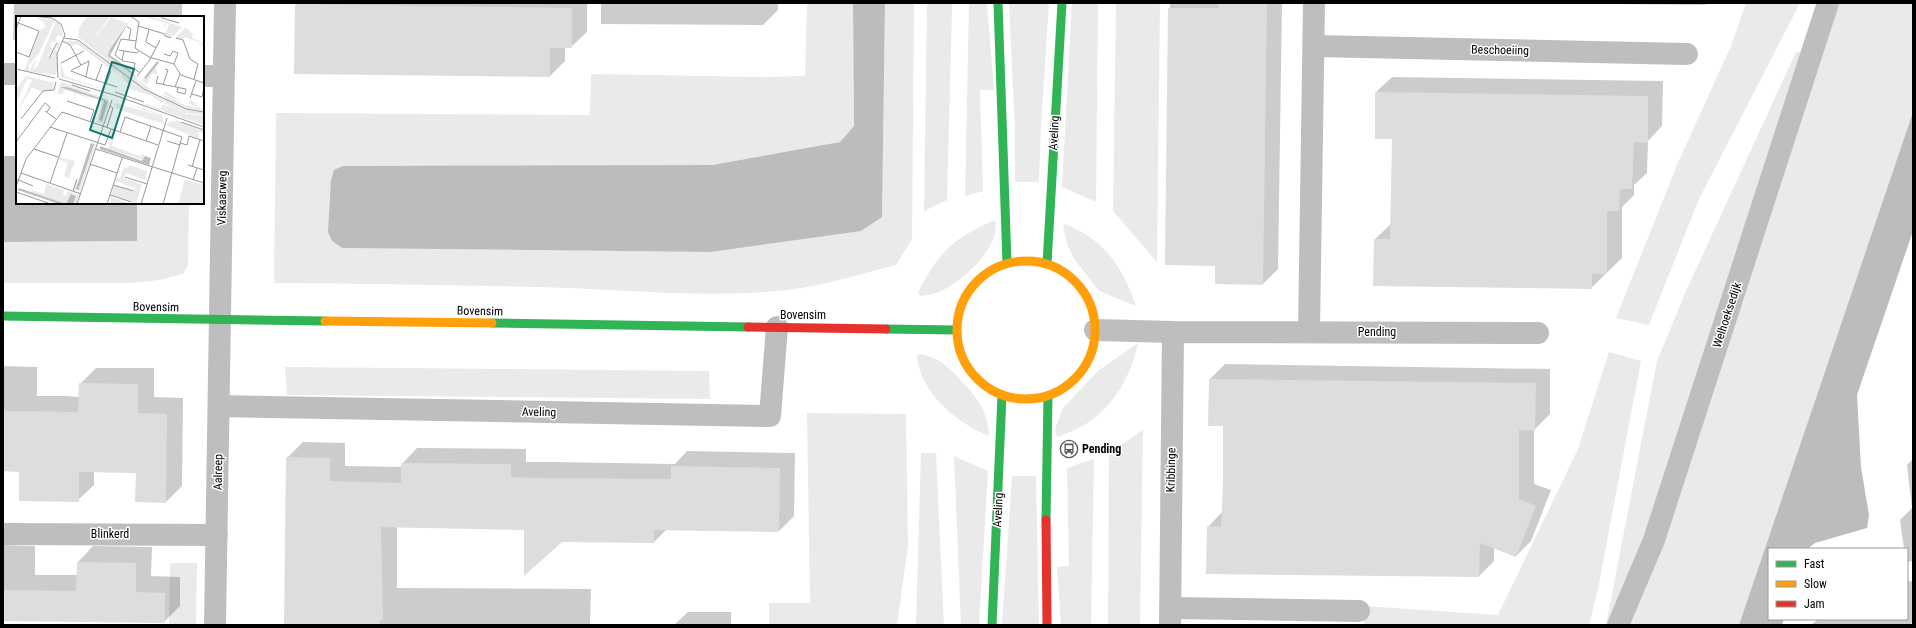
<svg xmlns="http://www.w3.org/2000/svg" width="1916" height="628" viewBox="0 0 1916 628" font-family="'Roboto Condensed',sans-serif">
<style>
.green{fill:#eaeaea}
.water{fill:#bcbcbc}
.shadow{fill:#0003}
.building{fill:#ddd}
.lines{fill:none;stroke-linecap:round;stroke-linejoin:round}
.street{stroke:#bebebe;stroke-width:22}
.fast{stroke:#30b455;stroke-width:9}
.slow{stroke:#ff9f0a;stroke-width:9}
.jam{stroke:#e5322d;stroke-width:9}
.labels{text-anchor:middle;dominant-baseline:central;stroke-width:3;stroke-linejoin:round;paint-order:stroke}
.street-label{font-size:12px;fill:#000;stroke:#fff}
.poi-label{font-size:12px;font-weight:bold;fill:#000;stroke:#fff;text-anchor:start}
.inset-river{fill:none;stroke:#bcbcbc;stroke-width:2}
.inset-road{fill:none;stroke:#999;stroke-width:1}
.view{fill:#0f766e;fill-opacity:0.15;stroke:#0f766e;stroke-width:2}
.inset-edge{fill:none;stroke:#000;stroke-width:2}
</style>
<rect width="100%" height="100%" fill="#fff"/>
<path class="green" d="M807,3H853L854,126L840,142L712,165L332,241L342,248L710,252L882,217L885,3H914L912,239L896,265C860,274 823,286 786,290C714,298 641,291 569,288C471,285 373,284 274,283L276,113L590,115L591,74L761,77L805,76Z
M927,3H952V9L947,200L924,211Z
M969,3H987L994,90H980L983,191L965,196Z
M1009,3H1049L1041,126L1039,182H1015V132Z
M1072,3H1098L1096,202L1062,187Z
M1116,3H1160L1157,262L1113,211Z
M1746,3H1800L1699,199L1649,325L1616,318L1677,165L1731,46Z
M1836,3H1913V112L1739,625H1630Z
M1805,51L1642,544L1606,625L1657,361L1686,291L1796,52Z
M137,203H189L188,265L183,274L160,280L131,283H3V242L137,241Z
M995,220C1003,246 958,286 936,293C931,295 925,295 920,296L918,293C937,254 954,237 995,220Z
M1065,224C1105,240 1122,266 1136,306L1099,291L1075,260L1068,247L1063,226Z
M1138,343C1131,375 1115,405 1086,424C1078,429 1067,433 1058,437L1056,435L1055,429L1063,408L1098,371Z
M1609,352L1641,361L1598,589L1589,625H1364V606L1498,615L1578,449Z
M921,354C927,356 935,358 941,362C952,369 975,394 981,406C986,415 988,425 989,436C957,423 920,393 917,356Z
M285,367L709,371L710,399L287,395Z
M807,413L906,414L908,545L897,625H769V603H810Z
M1143,430L1140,625H1108L1109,453Z
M921,453H936L944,625H916Z
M954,456L988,471L979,625H961Z
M1094,459L1091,625H1061L1057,567L1069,566L1067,468Z
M1012,476H1036L1039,625H1002Z
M170,563H197L196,625H169Z"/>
<path class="water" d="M853,3H885L882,217L861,231L710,252L342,248L332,241L328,232L331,180L334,170L343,166L712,165L840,142L854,126Z
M1913,112V231L1857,395L1861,467L1869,515L1867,528L1815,543L1807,549H1769V619H1784L1782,625H1739Z
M3,156H17V203H137V241L3,242Z"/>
<path class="shadow" d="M14,3H182V17H17V41L13,40Z
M297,3H587V32L571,47H565V61L550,76L296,4Z
M601,3H778V10L763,25L601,24Z
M1170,3H1282L1278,269L1263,284L1216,265L1166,264Z
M1527,3H1707L1705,5Z
M1392,77L1663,81L1662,126L1648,141L1647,173L1634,185V195L1622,207V258L1591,288L1375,239L1391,224L1393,138L1376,92Z
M1225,364L1550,369V414L1534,430V484L1551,490L1531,541L1516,556L1494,548V561L1479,576L1208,527L1222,512L1224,483V425L1210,379Z
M3,366L37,367V396H67L79,397L80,384L96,368H154V397L183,398L182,486L166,502L137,472L94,471V485L78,500L20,471L3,470Z
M303,442L345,443V466L402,467V464L417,448L526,449V462H553L675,464L687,451L795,453L794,516L779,531L666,530L654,542L525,529L397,527V588L591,589L590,625H285L287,458Z
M1913,459V561L1907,562V549H1904L1900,520L1912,508L1907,465Z
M3,545L35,546V575H77L78,562L93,546L152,547L151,576L180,577V606L164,622L3,620Z
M1907,580L1913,582V618L1911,625L1812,624L1818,619H1907Z
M688,612H731V625H674Z"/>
<path class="building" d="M1218,3H1267L1263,285L1215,284V266L1165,265L1168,8H1218Z
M295,4L572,8V48H550V77L294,74Z
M1375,92L1648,96V143L1634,142L1632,189H1620L1619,211H1607V274H1592V289L1373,286L1374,239H1390L1392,139H1375Z
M1209,379L1536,383L1535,431L1519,430V499L1536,506L1516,557L1480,543L1479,577L1206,574L1207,526L1221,527L1223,483V426H1208Z
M79,383L138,384V413L167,414L166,503L135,502L136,473L79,472V502L19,501V472L3,471V411L78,412Z
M286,457L330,458V481L401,483V463L511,464V477L536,478L671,479V466L780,468L779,532L654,530V543L562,542L524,576V530L381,527L383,620H380V625H284Z
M77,562L136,563V592L165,593V623L3,621V590L76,591Z"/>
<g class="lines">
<path class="street" d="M1314,46L1687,54
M3,74H17
M203,76H224
M1095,330L1173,332L1538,333
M1309,332L1314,3
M219,406L770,416L777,327
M3,534L217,535
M1170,608L1359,611
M215,625L225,3
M1170,625L1173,332
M1618,625L1654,540L1828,3"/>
<path class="fast" d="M998,3L1007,263
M1047,264L1062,3
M3,316L325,321
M492,323L748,327
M886,329L956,330
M1046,520L1048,396
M992,625L1002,395"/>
<path class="slow" d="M957 330a69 69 0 1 1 138 0a69 69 0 1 1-138 0Z
M325,321L492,323"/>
<path class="jam" d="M748,327L886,329
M1046,520L1047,625"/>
</g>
<defs>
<symbol id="bus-ring" viewBox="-11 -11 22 22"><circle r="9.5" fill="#fff" stroke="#595959" stroke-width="1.5"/><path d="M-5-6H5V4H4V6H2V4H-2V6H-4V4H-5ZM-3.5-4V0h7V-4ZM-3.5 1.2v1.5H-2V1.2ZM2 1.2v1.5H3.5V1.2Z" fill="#595959"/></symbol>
</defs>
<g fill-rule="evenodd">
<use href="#bus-ring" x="1059" y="439" width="20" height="20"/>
</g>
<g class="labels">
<g class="street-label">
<text transform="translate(1500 50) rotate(1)">Beschoeiing</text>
<text transform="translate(1054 133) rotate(-87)">Aveling</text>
<text transform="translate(222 198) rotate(-89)">Viskaarweg</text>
<text transform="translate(156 307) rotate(1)">Bovensim</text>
<text transform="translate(480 311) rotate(1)">Bovensim</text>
<text x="803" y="315">Bovensim</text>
<text transform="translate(1727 315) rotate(-72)">Welhoeksedijk</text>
<text x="1377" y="332">Pending</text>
<text transform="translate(539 412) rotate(1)">Aveling</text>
<text transform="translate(1171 470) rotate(-89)">Kribbinge</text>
<text transform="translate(218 472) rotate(-89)">Aalreep</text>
<text transform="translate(998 510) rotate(-87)">Aveling</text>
<text x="110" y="534">Blinkerd</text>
</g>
<g class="poi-label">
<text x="1082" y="449">Pending</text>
</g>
</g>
<g transform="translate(16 16)">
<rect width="188" height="188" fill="#fff"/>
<path d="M71,0L93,1L74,29L95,1L110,7L93,0L111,7L93,34L95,44L92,45L96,44L134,73L129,72L153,85L144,77L171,90L183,91L158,83L148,78L149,75L167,86L173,88L174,83L188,95L170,93L146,82L125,71L111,60L97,51L127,73L169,94L188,96V99L168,97L133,79L130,85L132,79L140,81L111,72L113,68L105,61L106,59L96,51L97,50L92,47L104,60L61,28L56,30L49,25H62L91,46L86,42L91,44L62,21L63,12ZM127,0H134L166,11L156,21H152L149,18L153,8L151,7L147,15L149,7ZM21,2L39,4L22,39L13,49V55L21,41L17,54L22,49L40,5L44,8L47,21L42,19L39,24L44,27L46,24L42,32H40L42,27L37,25L34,31L37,33L31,40L33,42L37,34H41L42,53L41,59V56L39,59L8,55L24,14L29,11L28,6ZM170,11L177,19L176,22L188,27V29L184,31L186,27L168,21L167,23L160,22L155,26ZM142,45L144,46L140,52L142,59L136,57L131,69L126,64ZM44,46L49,60L96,76L45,61ZM10,60L38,67L37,74L24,75L16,71L1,96L16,64L11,63L0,87L1,72ZM45,66L92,81L47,68L92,83L93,89L87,108L81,106L86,86L80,84L88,86L83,104L86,105L91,85L44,70L80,83L60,78L56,86L59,77L49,74L47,78H41ZM102,84L146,99L148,108L104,94L98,90L99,87L144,100ZM129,87L144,93L148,88L170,98L188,100V109L129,89ZM157,103L188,115V118L183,116V123L150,109L155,105L161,106ZM96,114L103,116H99L96,130L124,140L125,138L129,139L127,144L92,133L98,116ZM78,128H80L64,175L58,174L61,164L62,173ZM43,141L59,145L53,161L59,164L48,160L52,147L42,143ZM113,149L131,155L129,164L110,157L108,162L126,169L120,188H95V181L115,188L116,186L95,179L98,169L119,176V172L99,165L101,161L104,162L108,151L112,152ZM169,163L188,169V188H162ZM30,168L48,174L47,179L50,180L52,175L63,179L60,188H57L60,179L56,178L50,188L15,176L16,174L28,178Z" fill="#eaeaea"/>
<path d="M114,4L94,39L114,54L122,63L92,40L94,33ZM44,71H51L92,85L86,105L83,104L88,85ZM75,127L78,128L62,174L60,173ZM84,130L126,145L129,140L135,142L133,149L84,133ZM3,172L50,188L55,178L60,180L57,188H43L2,174Z" fill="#bcbcbc"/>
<path class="inset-river" d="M129,62L142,46"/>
<path class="inset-road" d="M15,0L36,2L45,8L49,19L41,38L42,62M114,0L123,6L119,32L133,41L158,48L165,59L188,67M147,0L146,2L163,7M0,6L23,15L13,41L0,36M122,10L149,18V20L155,22M111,11L115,13L113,24M0,13L5,0M133,13L130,26L140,32M48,22L62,24L128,73L170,93L188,96M160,22L167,24L174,43L182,48L178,63M46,25L54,29L65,49M120,25L105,23L99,39L107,45L119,47L118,53L123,56M103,34L108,35L106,44M108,35L121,37L123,35M148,38L154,40L157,35L162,37L158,48M33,42L41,27M73,45L70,61L55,55L56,54ZM45,47L68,35M0,53L39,62M121,60L133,45L144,24M142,60L140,67L170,73L169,78L161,76L162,72M70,61L101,71M43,63L98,79L188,111M80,64L86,48M90,68L95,55M56,69L74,75M147,69L152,54L149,53M159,71L164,58M99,76L128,86M176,78L186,81L188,72M174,82L180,65M51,85L78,94L74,106M29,95L40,103M5,103L27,75L38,74L40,66M165,106L188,114M34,111L89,129L95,113M91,111L97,92L94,90M104,116L109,101L166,121L147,188M130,125L135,110M151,125L164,129M0,126L29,87L34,91L31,96M164,127L171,129L173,120L188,125M18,133L42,141M80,133L188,167M74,148L101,157M172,149L188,154M176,151L184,124M5,157L65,178M109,161L131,168M0,163L17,170M177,164L181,152M34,167L51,117M97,169L118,175M0,171L10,143L46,96L142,129M57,175L61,163M0,176L35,188M94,179L115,186M61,188L96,84M91,188L106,142M125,188L151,102"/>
<path class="view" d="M96,46L118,53L96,122L74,114Z"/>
<rect width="188" height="188" class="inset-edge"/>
</g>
<rect width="1916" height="628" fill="none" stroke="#000000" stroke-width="8"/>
<rect x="1768" y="548" width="140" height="72" fill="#ffffff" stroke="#999999"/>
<rect x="1776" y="561" width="20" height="6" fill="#30b455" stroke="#999999"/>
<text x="1804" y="568" font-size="12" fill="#000000">Fast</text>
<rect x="1776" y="581" width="20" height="6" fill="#ff9f0a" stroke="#999999"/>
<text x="1804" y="588" font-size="12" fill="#000000">Slow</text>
<rect x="1776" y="601" width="20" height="6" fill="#e5322d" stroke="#999999"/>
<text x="1804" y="608" font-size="12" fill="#000000">Jam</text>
</svg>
